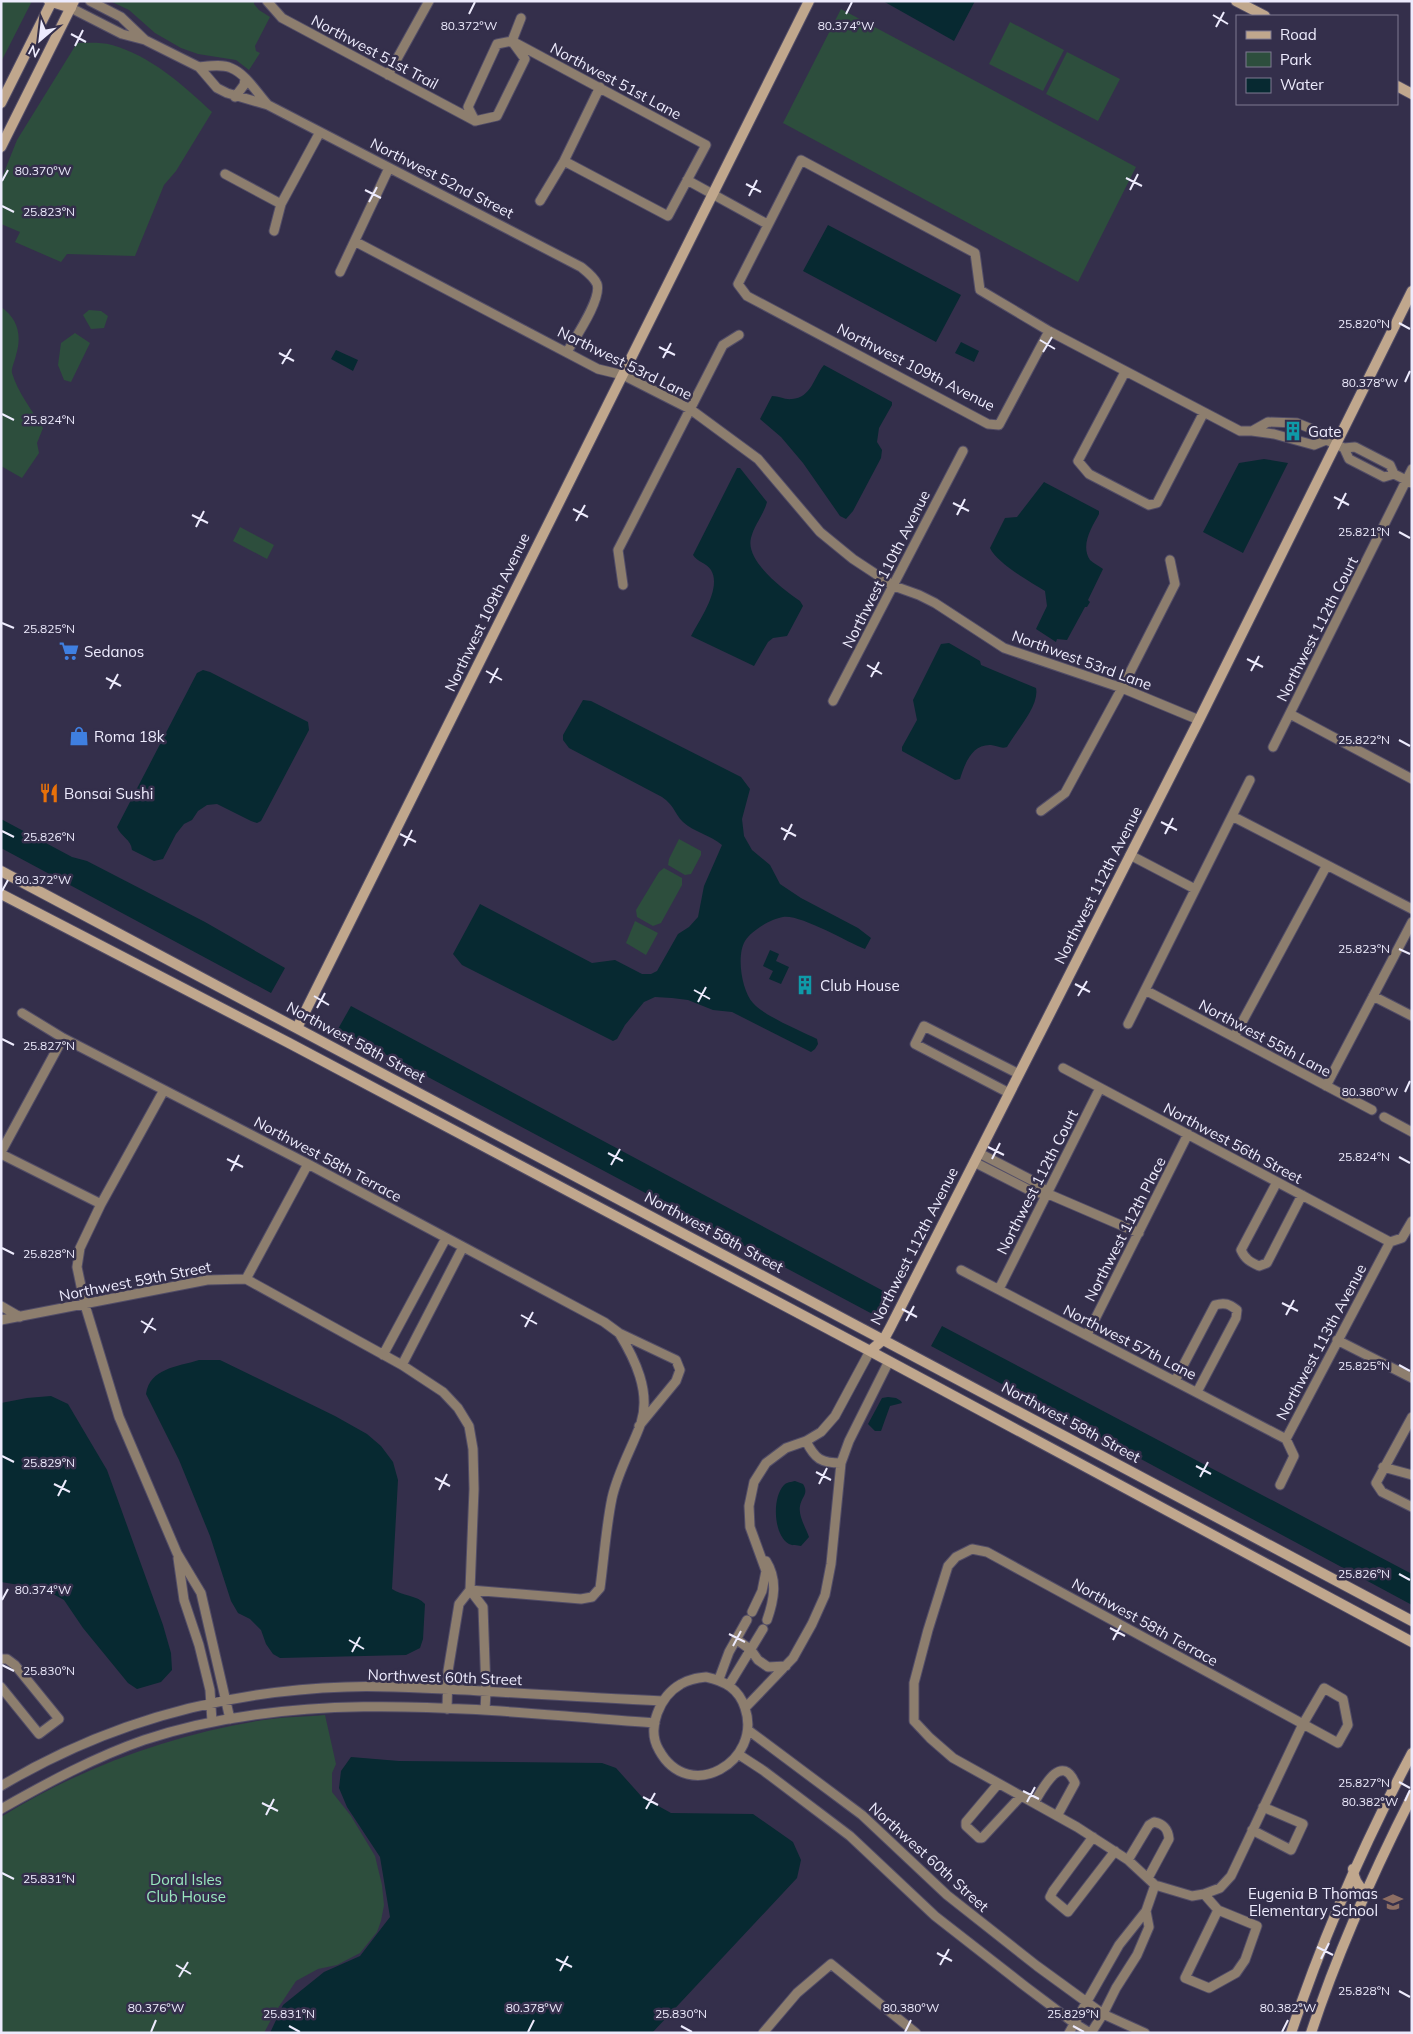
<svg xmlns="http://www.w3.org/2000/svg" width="1413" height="2034" viewBox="0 0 1413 2034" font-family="Mulish,sans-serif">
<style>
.green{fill:#2d4e3d}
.water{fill:#072931}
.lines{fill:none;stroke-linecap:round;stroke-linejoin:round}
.street-casing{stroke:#524d67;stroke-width:11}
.secondary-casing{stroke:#524d67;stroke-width:12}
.street{stroke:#8d7e6e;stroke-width:9}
.secondary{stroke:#c0a78d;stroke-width:10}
.ticks{fill:none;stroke:#edebfd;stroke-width:2}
.labels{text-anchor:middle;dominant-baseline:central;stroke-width:5;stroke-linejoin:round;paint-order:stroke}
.street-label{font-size:15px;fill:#edebfd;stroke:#342f4b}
.poi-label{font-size:15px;fill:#edebfd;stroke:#342f4b;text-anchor:start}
.park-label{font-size:15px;fill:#99e8be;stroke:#342f4b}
.ticks-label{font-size:12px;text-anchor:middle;fill:#edebfd;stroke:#342f4b;stroke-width:5;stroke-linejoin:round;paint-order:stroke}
</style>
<rect width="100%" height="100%" fill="#342f4b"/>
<path class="green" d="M1,1H32L1,62Z
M110,1H254V4L259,10L270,17L255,46L256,51L260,53L249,70L236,60L198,54L181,48L155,33L129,10Z
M841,9L1136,167L1078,282L783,123Z
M1010,22L1064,50L1043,91L989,64Z
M77,43C88,43 101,42 112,45C151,56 183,85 212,112L176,171L164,185L135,256L67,254L61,262L15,242L20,232L1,224V180L17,140Z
M1067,52L1120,79L1098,121L1046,94Z
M1,307C18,319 22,335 16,355C15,361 11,368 12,373C18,393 32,410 43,428L37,443L39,453L22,478L1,466Z
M89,310L101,311L108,316L104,328L91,329L83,315Z
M75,333L90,343L71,382L64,380L58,365L61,343Z
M240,527L274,545L267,559L233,541Z
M679,839L701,851V855L691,874L685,875L668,865L669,859Z
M664,868L682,878V885L661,923L653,926L637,917L636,910L659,872Z
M635,921L658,933L646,955L626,943Z
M325,1715L336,1764L332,1773V1792L351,1816L375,1856L382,1885L384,1905L381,1921L377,1932L360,1953L337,1965L318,1969L296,1981L274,2014L264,2033H1V1817C78,1769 167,1736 257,1721C279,1717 303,1717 325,1715Z"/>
<path class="water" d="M883,1H975L954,41Z
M828,225L961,295L936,342L803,271Z
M961,342L979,351L974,362L955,353Z
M336,350L358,360L353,371L331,359Z
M824,365L892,402V405L879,428L877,442L882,450L881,458L853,511L846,519L840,516L803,463L781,437L760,419L772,396C779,396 785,400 792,399C811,398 814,377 824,365Z
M1264,459L1288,463L1243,553L1203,532L1239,463Z
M737,468H740L767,502C764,514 754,525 751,538C745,561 783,589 800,601L803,606L787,636L773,638L768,642L754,666L691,636C700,619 722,588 711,570C707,563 697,562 693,555Z
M1044,482L1099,511V514C1092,527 1080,545 1090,560C1093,563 1099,566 1103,569L1088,600L1090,602L1087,607H1085L1067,640L1057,639L1056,642L1036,629L1047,606L1045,591C1030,582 997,563 990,548L1005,518L1017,517Z
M949,643L980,661L981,665L1036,688C1040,706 1015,732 1007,747C1001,749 998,746 991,745C972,744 965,763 960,779L955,780L902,751V747L917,720L913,700L941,644Z
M203,670L210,672L308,722L309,730L261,821L257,823L251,821L217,804L207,805L198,811L192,820L184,824L176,834L163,859L154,861L132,850C131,839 121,837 117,827L197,673Z
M583,700L591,701L741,777L750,789L742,819L744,836L752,850L770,865L780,884L801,898L858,928L871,938L865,949C847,942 800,914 783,917C771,919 752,930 745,941C736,956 742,991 753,1003C764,1016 801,1031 817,1039L818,1044L815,1049L811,1052L732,1012L713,1010L688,1000L672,998L655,997L644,1002L625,1025L617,1039L613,1041L462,965L453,954L480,904L592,963L615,960L642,974H651L657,971L678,934L689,927L698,917L704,886L722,845C710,835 694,832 683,822C674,813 675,806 662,797L569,748L563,740V735Z
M1,819L72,857L87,861L205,922L285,968L271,993L1,848Z
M770,950L779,954L776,961L789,967L781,984L769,979L773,971L763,966Z
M351,1006L889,1294L878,1317L338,1029Z
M942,1326L1412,1574V1605L931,1346Z
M199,1360H220L335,1416L367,1434L381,1446L393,1462L398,1480L392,1589C402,1596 417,1595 425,1604L423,1639L420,1648L406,1655L280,1658L273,1654L266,1644L261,1630L250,1619L238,1613L231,1601L210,1536L179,1460L146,1394C150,1368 177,1367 199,1360Z
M51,1396L68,1404L107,1470L163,1625L171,1653L172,1670L161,1682L137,1689L128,1683L83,1628L64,1600L44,1589L1,1582V1403L27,1398Z
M888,1397L896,1398L901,1401L902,1403L890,1406L881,1431H875L868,1424L882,1398Z
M795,1481L803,1484C809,1494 802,1496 800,1506C798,1516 806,1528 809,1537L801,1546C797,1545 793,1546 789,1544C773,1535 772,1497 784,1485C787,1482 791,1482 795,1481Z
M351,1757L399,1761L602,1763L616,1768L642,1797L671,1813L753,1814L793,1842L801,1860L797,1878L652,2033H270L283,2005L324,1972L360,1956L390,1917L380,1857L347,1807L339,1788L341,1771Z"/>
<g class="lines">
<defs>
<path id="street" d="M90,1L121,17L145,40
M267,1L282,18L475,121
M71,8L122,34L145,40L199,67L217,88L227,93L268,105L581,267C586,271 594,277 597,284C602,299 575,338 567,352
M512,41L706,145L668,216L564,161
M512,41L521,18
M199,67C210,66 222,64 231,68C246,74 257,93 268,105
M388,75L429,1
M235,97L244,85L245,79
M475,121L497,116L525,59L514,44
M475,121L468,107L497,44L512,41
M801,160L975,253L980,290L1049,331L999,425L988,424L747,296L738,284Z
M225,174L281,204
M687,180L767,224
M540,201L564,161L600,87
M274,231L281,204L320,132
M356,242L598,369L623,375L690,409L758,459L820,532L853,559L894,586L919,595L935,603L1004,648L1122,688L1199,720
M340,272L389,168
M1049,331L1240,431H1252L1274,434L1314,445L1326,440
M1125,372L1078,461L1089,474L1149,505L1157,503L1203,414
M1252,431L1268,422L1297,423L1317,431L1326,440L1344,448L1355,447L1390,465L1394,474
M1344,448L1349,459L1384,477L1394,474L1412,483
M623,585L618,550L723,345L739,335
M833,701L963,451
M1290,714L1412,779
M1273,747L1412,469
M1041,811L1065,793L1122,688L1175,584L1170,560
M1232,816L1412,909
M1130,855L1195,889
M1145,990L1372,1110
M1373,996L1412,1016
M22,1013L63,1038L308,1164L604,1322L619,1333L676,1360L680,1370L676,1381L639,1426
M1128,1024L1250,780
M1234,1037L1327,865
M1063,1068L1390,1242
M1326,1086L1412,922
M164,1090L101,1204L80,1248L77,1267L85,1305L119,1417L177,1553L201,1593L230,1719
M1009,1093L915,1044L924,1026L1019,1074
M1384,1117L1412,1132
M1,1152L63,1038
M979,1153L1039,1184L1046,1193L1139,1233
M1,1154L101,1204
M974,1162L1035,1193H1046
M1277,1182L1241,1250C1245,1259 1250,1262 1259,1266L1267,1263L1302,1195
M961,1270L1286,1439
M246,1279L308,1164
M999,1289L1100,1088
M1,1306L20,1317
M1,1320L207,1280L246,1279L402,1365L443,1392L458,1408L469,1426L473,1449L474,1489L470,1590L459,1604L448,1671L447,1709
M1087,1335L1188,1134
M1337,1340L1412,1378
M383,1355L446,1238
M402,1365L463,1247
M1175,1381L1215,1305C1225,1302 1229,1304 1237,1310L1236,1318L1197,1392
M1412,1417L1376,1483L1382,1492L1412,1507
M806,1441C815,1459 821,1463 841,1463
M1383,1467L1412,1475
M1280,1485L1294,1456L1286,1439L1390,1242L1402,1238L1412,1221
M972,1549L987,1552L1303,1724L1231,1876L1220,1888L1204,1894L1192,1896L1155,1885L1128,1860L1077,1827L953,1758L930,1738L914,1721V1683L928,1630L948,1566L956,1557Z
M178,1558L184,1600L199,1645L210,1690L212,1722
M766,1561C778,1580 774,1600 767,1620
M470,1590L581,1599L592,1597L600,1588C604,1558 606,1527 612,1498C618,1471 632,1448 641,1423C651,1392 635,1359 619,1333
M470,1590L483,1607L486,1691L485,1710
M752,1612L762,1591L766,1571L750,1527L749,1506L754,1482L766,1463L786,1448L806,1441L821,1432L835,1416L870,1351
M736,1639L751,1650L758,1660L768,1667L786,1666
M1,1659H7L15,1665L59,1719L39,1734L1,1687
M706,1677C725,1681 739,1689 745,1708C763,1761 689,1805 659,1750C646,1728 660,1696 681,1684C689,1679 697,1678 706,1677Z
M719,1679L729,1652L747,1620
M729,1685L763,1629
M1324,1688L1343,1699L1348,1725L1338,1743L1303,1724Z
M745,1708L793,1658L812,1624L825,1595L831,1564L841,1463L849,1441L889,1361
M748,1730L862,1815L947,1895L1037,1966L1103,2014L1145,2033
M738,1754L764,1771L850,1836L935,1916L1026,1987L1074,2023L1090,2033
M998,1784L966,1822V1826L979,1838H982L1021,1796
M1,1786C106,1723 224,1691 346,1687C386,1685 426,1689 466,1690C532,1694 597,1698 663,1701
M1034,1803C1042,1790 1061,1751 1075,1783L1057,1816
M1,1809C47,1783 95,1757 144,1740C306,1686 488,1711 655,1723
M1252,1830L1291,1850L1303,1824L1263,1807
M1093,1837L1053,1891L1050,1897L1068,1912L1115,1851
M1128,1860L1149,1825L1154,1822C1164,1824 1168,1829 1169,1839L1148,1878
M1204,1894L1218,1910
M1218,1910L1257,1926L1245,1960L1236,1973L1209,1988L1185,1978Z
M763,2033L797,1993L831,1964L916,2033
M1069,2033L1119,1945L1146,1911L1155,1885
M1091,2033L1103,2014L1116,1988L1137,1955L1149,1927L1146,1911"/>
<path id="secondary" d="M49,1L71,8
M1236,1L1265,16
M1397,86L1412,94
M1,103L52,1
M1,147L74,1
M1,871L1412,1621
M1,894L289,1043L870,1351L1412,1642
M297,1028L809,1
M870,1351L884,1339L890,1328L1199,720L1412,291
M1353,1869C1354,1879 1357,1885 1365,1892
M1291,2033C1324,1934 1363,1845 1412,1753
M1311,2033C1338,1951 1373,1873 1412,1796"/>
</defs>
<use href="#street" class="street-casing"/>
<use href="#secondary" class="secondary-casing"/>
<use href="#street" class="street"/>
<use href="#secondary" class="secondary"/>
</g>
<path class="ticks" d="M469,14L475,2M846,14L852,2M1213,15L1228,24M1216,27L1224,12M71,34L86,42M75,46L83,30M1126,178L1142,186M2,181L8,170M746,184L761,192M365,190L381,198M1130,190L1138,174M749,196L757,180M369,202L377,187M2,206L14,212M1399,323L1410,329M1040,340L1055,349M659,347L675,355M1043,352L1052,337M279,353L294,361M663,358L671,343M282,364L291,349M1405,382L1410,371M2,414L14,420M1334,497L1349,505M953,503L969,511M573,509L588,517M1338,509L1346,493M192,515L208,523M957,515L965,499M576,521L585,505M196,527L204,511M1399,532L1410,538M2,623L14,628M1247,659L1263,667M867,665L882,674M486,671L502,680M1251,671L1259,656M871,677L879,662M106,678L121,686M490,683L498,668M110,689L118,674M1399,740L1410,746M1161,822L1177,830M781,828L796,836M2,831L14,837M400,834L416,842M1165,834L1173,818M784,840L792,824M404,846L412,830M2,891L8,880M1399,949L1410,954M1075,984L1090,992M694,990L710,999M314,996L329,1005M1078,996L1087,981M698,1002L706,987M317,1008L325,993M2,1039L14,1045M1405,1092L1410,1081M988,1147L1004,1155M608,1153L623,1161M1399,1157L1410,1163M227,1159L243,1167M992,1159L1000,1143M611,1165L620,1149M231,1171L239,1155M2,1248L14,1254M1282,1303L1298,1311M902,1309L917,1317M521,1315L537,1324M1286,1315L1294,1300M141,1321L156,1330M906,1321L914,1306M525,1327L533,1312M144,1333L153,1318M1399,1365L1410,1371M2,1456L14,1462M1196,1466L1211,1474M816,1472L831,1480M1200,1477L1208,1462M435,1478L450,1486M54,1484L70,1492M819,1484L827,1468M439,1490L447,1474M58,1496L66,1480M1399,1574L1410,1580M2,1600L8,1589M1110,1628L1125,1636M729,1634L745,1642M349,1640L364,1649M1113,1640L1121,1625M733,1646L741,1631M352,1652L360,1637M2,1665L14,1671M1399,1782L1410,1788M1023,1791L1039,1799M643,1797L658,1805M1405,1801L1410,1790M1027,1802L1035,1787M262,1803L278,1811M646,1809L655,1793M266,1815L274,1799M2,1873L14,1879M1317,1947L1333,1955M937,1953L952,1961M556,1959L572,1967M1321,1959L1329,1943M176,1965L191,1974M940,1965L949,1949M560,1971L568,1956M179,1977L188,1962M1399,1991L1410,1997M289,2026L300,2032M681,2026L692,2032M1073,2026L1084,2032M151,2032L156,2020M528,2032L534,2020M905,2032L911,2020M1282,2032L1288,2020"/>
<defs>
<symbol id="building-bare" viewBox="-9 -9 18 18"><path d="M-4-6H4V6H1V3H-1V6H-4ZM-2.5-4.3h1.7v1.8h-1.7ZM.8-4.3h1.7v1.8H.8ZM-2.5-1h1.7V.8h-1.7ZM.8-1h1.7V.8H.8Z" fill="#0f9aa8" stroke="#342f4b" stroke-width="2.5" paint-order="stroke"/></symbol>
<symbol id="supermarket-bare" viewBox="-9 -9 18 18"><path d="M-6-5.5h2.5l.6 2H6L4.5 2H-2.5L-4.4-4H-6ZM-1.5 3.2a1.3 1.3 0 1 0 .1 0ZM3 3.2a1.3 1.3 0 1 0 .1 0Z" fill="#3f7fe0" stroke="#342f4b" stroke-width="2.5" paint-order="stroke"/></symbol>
<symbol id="shop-bare" viewBox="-9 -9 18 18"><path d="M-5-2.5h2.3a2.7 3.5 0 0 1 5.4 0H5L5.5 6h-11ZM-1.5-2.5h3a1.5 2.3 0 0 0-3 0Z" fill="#3f7fe0" stroke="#342f4b" stroke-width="2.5" paint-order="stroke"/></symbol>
<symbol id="restaurant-bare" viewBox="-9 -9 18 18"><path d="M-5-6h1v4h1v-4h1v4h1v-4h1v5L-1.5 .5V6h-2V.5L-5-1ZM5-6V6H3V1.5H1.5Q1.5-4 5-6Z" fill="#e8710a" stroke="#342f4b" stroke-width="2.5" paint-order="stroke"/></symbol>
<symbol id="school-bare" viewBox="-9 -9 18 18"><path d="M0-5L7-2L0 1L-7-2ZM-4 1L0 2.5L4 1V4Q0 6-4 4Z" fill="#8d6e63" stroke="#342f4b" stroke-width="2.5" paint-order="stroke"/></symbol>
</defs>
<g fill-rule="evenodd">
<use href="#building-bare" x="1279" y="417" width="28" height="28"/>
<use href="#supermarket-bare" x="55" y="637" width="28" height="28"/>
<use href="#shop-bare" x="65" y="722" width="28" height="28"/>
<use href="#restaurant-bare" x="35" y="779" width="28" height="28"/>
<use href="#building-bare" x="791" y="971" width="28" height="28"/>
<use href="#school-bare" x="1379" y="1888" width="28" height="28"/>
</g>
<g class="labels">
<g class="street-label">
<text transform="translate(375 52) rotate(28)">Northwest 51st Trail</text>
<text transform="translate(616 81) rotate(28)">Northwest 51st Lane</text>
<text transform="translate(442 178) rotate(27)">Northwest 52nd Street</text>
<text transform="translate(625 363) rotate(26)">Northwest 53rd Lane</text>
<text transform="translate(916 367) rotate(27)">Northwest 109th Avenue</text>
<text transform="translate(886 569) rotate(-63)">Northwest 110th Avenue</text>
<text transform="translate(487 612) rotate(-64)">Northwest 109th Avenue</text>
<text transform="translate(1317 629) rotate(-63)">Northwest 112th Court</text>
<text transform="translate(1082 660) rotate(20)">Northwest 53rd Lane</text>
<text transform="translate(1098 885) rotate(-63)">Northwest 112th Avenue</text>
<text transform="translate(1265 1038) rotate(28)">Northwest 55th Lane</text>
<text transform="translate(356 1042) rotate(28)">Northwest 58th Street</text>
<text transform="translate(1233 1143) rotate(28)">Northwest 56th Street</text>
<text transform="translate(328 1159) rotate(28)">Northwest 58th Terrace</text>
<text transform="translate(1037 1182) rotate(-63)">Northwest 112th Court</text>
<text transform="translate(1125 1229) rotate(-63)">Northwest 112th Place</text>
<text transform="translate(714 1232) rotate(28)">Northwest 58th Street</text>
<text transform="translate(914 1246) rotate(-63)">Northwest 112th Avenue</text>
<text transform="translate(135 1281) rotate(-11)">Northwest 59th Street</text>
<text transform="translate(1130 1342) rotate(27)">Northwest 57th Lane</text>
<text transform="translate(1321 1342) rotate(-62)">Northwest 113th Avenue</text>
<text transform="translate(1071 1422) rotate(28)">Northwest 58th Street</text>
<text transform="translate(1145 1622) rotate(29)">Northwest 58th Terrace</text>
<text transform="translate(445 1677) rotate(2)">Northwest 60th Street</text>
<text transform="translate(929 1857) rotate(42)">Northwest 60th Street</text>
</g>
<g class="poi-label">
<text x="1308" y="431">Gate</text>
<text x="84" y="651">Sedanos</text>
<text x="94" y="736">Roma 18k</text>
<text x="64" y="793">Bonsai Sushi</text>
<text x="820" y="985">Club House</text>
<text x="1378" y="1893" text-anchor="end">Eugenia B Thomas<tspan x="1378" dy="17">Elementary School</tspan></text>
</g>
<g class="park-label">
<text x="186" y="1879">Doral Isles<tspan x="186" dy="17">Club House</tspan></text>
</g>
</g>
<g class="ticks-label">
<text x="469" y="30">80.372°W</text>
<text x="846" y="30">80.374°W</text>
<text x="43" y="175">80.370°W</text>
<text x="49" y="216">25.823°N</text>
<text x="1364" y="328">25.820°N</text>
<text x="1370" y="387">80.378°W</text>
<text x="49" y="424">25.824°N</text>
<text x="1364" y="536">25.821°N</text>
<text x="49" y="633">25.825°N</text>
<text x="1364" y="744">25.822°N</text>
<text x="49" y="841">25.826°N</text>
<text x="43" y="884">80.372°W</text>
<text x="1364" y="953">25.823°N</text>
<text x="49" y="1050">25.827°N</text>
<text x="1370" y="1096">80.380°W</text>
<text x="1364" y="1161">25.824°N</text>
<text x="49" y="1258">25.828°N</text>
<text x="1364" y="1370">25.825°N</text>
<text x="49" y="1467">25.829°N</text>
<text x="1364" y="1578">25.826°N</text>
<text x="43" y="1594">80.374°W</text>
<text x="49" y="1675">25.830°N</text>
<text x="1364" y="1787">25.827°N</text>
<text x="1370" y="1806">80.382°W</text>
<text x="49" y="1883">25.831°N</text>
<text x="1364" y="1995">25.828°N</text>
<text x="156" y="2012">80.376°W</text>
<text x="534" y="2012">80.378°W</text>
<text x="911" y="2012">80.380°W</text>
<text x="1288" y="2012">80.382°W</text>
<text x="289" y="2018">25.831°N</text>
<text x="681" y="2018">25.830°N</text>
<text x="1073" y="2018">25.829°N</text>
</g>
<rect width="1413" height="2034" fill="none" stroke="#edebfd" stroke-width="5"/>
<rect x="1236" y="15" width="162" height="90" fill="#342f4b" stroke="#7e7a92"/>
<rect x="1246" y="31" width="25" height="8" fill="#c0a78d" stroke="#7e7a92"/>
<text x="1280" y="40" font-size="15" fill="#edebfd">Road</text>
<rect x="1246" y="52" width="25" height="15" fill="#2d4e3d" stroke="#7e7a92"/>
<text x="1280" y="65" font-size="15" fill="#edebfd">Park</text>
<rect x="1246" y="78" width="25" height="15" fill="#072931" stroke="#7e7a92"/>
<text x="1280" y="90" font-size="15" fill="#edebfd">Water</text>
<g transform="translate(40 40) rotate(208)" stroke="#342f4b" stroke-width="4" paint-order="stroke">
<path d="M0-4L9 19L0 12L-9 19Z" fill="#edebfd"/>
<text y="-8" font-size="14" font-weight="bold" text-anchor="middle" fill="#edebfd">N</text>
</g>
</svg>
